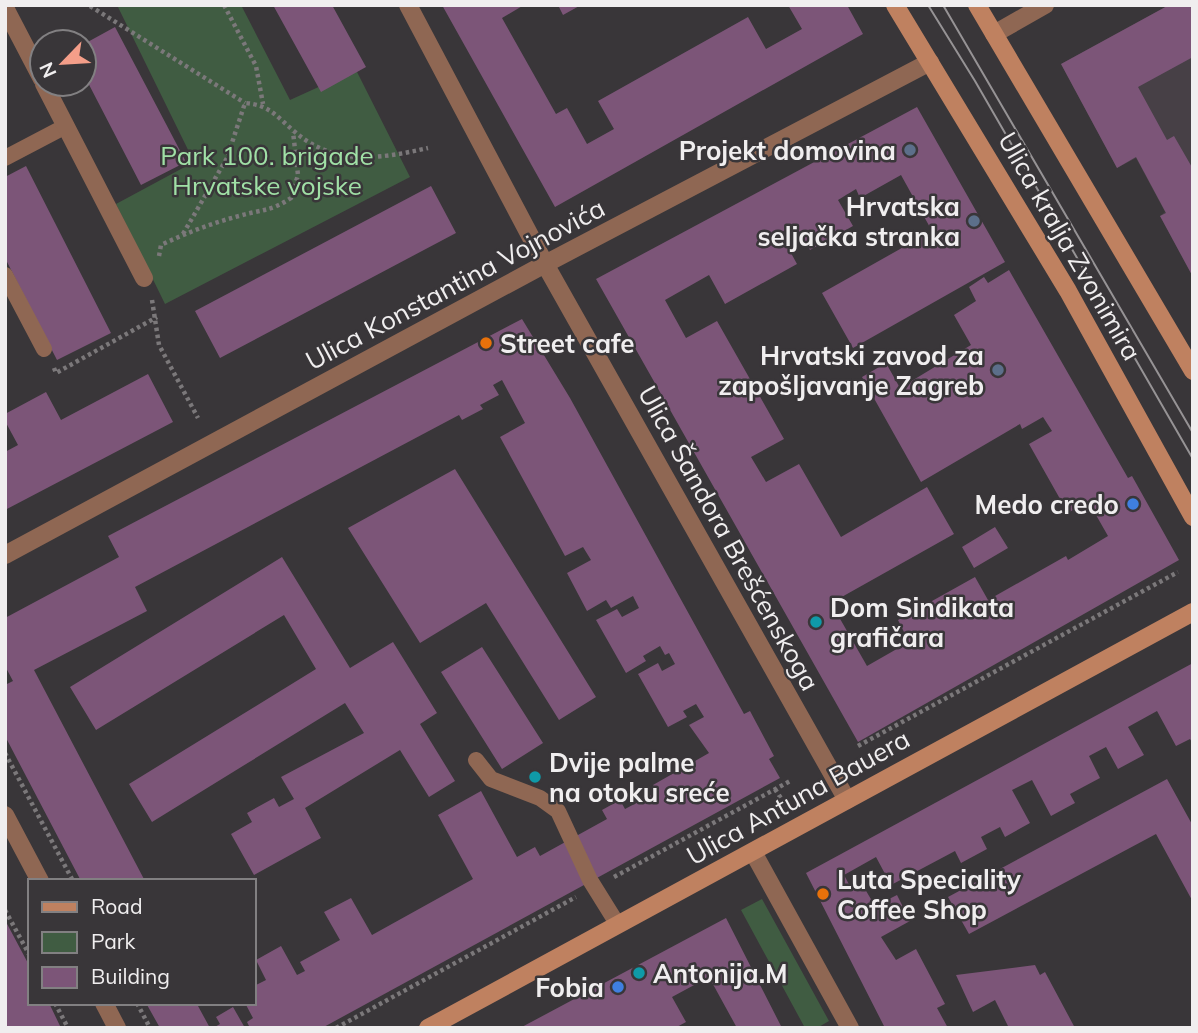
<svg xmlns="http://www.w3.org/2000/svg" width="1198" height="1033" viewBox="0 0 1198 1033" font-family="Mulish,sans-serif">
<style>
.built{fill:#474046}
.green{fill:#405c42}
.building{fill:#7c5578}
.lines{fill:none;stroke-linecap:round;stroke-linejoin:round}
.path{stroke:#7b787a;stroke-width:4.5;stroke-dasharray:3.5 3.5;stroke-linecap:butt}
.service{stroke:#8f6753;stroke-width:16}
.minor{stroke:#8f6753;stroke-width:18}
.tertiary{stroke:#8f6753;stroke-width:18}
.secondary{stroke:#bf8160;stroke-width:18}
.tram{stroke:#969395;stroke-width:2}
.service-dot{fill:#5c6f8a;stroke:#393639;stroke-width:2.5}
.food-dot{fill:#e8710a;stroke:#393639;stroke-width:2.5}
.shop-dot{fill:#3f7fe0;stroke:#393639;stroke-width:2.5}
.culture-dot{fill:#0f9aa8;stroke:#393639;stroke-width:2.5}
.labels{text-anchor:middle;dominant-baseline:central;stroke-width:5;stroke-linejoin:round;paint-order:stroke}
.poi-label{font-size:26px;font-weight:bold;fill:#f0eeef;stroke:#393639;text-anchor:end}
.park-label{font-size:26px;fill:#a0e0a6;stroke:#393639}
.street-label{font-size:26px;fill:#f0eeef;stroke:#393639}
</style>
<rect width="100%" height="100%" fill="#393639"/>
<path class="built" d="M1169,5H1193V277L1160,216L1165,212L1136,158L1117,168L1061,64Z"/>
<path class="green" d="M117,5H241L290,100L356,70L410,177L165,304L116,204L194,162Z
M762,899L829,1021L817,1028H805L741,910Z"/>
<path class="building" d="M273,5H332L366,67L321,92Z
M442,5H524L502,18L556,114L567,108L587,144L614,129L598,101L748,17L766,49L802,29L788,5H847L863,34L555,207Z
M558,5H581L563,15Z
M1169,5H1193V57L1138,87L1167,140L1174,136L1193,169V277L1160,216L1166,213L1136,157L1117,168L1061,64Z
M115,27L186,162L141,185L84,75V44Z
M917,107L1005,262L853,348L822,293L932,231L901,175L860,198L856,189L838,200L853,226L810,250L795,224L780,233L797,264L725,304L709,275L665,300L686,338L717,321L784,439L751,457L766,482L799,464L841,537L927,487L954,534L831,603L867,666L909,642L898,620L975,577L988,600L1066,556L1068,560L1108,536L1088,501L1068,513L1029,444L1052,431L1043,417L1022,429L1020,424L921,482L862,377L886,363L900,388L971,345L954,315L976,301L969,287L984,277L988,283L1009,270L1128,478L1132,476L1179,560L858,742L596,279Z
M26,166L111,333L57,360L5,258V177Z
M431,186L456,233L220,358L195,311Z
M522,319L570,398L744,714L750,711L774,756L769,759L780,778L322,1028H250L247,1022L253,1018L245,1003H254V986L266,980L256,960L281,946L297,975L305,971L300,962L340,940L324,912L351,898L372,935L473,879L438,815L481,791L517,857L535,847L540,856L607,819L602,810L620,800L625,809L657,792L653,785L709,753L689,725L704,717L696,704L683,711L687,717L668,727L638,674L658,663L662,671L675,664L669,653L665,655L660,646L643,656L646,661L626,673L596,620L617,609L622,617L639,608L633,596L611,608L606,600L587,611L567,573L591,560L583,547L565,556L500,437L525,423L502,380L493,385L499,395L480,405L483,409L462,420L459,415L135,587L147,611L34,670L145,881H81L5,736V685L13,681L5,666V618L119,557L108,536Z
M148,374L173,422L5,510V452L18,445L5,421V414L46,392L61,420Z
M455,469L596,697L559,720L486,603L420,643L348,528Z
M995,527L1008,548L974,568L962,547Z
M282,557L350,668L393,642L437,713L420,724L455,781L429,797L400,750L305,808L321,838L254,875L231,834L252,822L247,813L274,798L279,807L294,799L281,777L364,733L345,703L152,822L129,784L316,669L284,615L96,730L70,687Z
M482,647L543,743L502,769L441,672Z
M1193,663V744L1190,739L1176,746L1157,711L1128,727L1144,755L1118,769L1106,747L1089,756L1100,778L1070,794L1075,803L1051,816L1032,780L1012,790L1030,823L1005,837L1000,827L981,837L987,849L961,863L955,851L891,885L876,857L844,875L852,890L862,884L875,906L897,895L910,921L881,937L896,960L916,949L945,1004L937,1008L948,1028H885L806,873Z
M1167,779L1193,826V902L1156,834L969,934L948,897Z
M726,918L782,1028H737L709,977L672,997L686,1022L675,1028H520Z
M5,920L30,967V1003H49L61,1028H5Z
M1035,965L1040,975L1045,972L1075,1028H1009L995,1000L973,1012L956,975Z
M146,1003H204L198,1006L210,1028H160Z
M233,1007L245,1028H213L220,1024L216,1017Z"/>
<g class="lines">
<path class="path" d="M224,5L256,66L263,104
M90,6L245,103
M183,234L227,158L245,103C270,105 277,117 295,132C334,166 380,159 428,148
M159,256L161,245C186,233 212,223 239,216C262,209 270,212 291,198L298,175L293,132
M152,300L159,345L198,418
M54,368L56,373L157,317
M858,746L1178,572
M5,753L73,881
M775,789L786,806
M614,877L792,780
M5,910L30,956
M55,1003L68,1028
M137,1003L150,1028
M336,1028L576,897"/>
<path class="service" d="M5,158L66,126
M5,275L44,349
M476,760L491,779L540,798L558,811L590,880L618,925"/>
<path class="minor" d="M408,5L545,264L847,800
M5,8L42,79
M994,34L1045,5
M44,84L144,278
M5,555L545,264L930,62
M753,852L850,1028"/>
<path class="tertiary" d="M5,815L40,881
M104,1003L117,1028"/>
<path class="secondary" d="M895,5L1068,291L1193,517
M977,5L1193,371
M428,1028L1193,612"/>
<path class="tram" d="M928,5L975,81L1193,459
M943,5L1193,433"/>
</g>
<g class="service-dot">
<circle cx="910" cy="150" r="7"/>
<circle cx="974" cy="221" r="7"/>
<circle cx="998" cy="370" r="7"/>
</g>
<g class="food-dot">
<circle cx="486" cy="343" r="7"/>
<circle cx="823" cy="894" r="7"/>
</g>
<g class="shop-dot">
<circle cx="1133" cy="504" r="7"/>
<circle cx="618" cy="987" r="7"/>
</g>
<g class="culture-dot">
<circle cx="816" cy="622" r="7"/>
<circle cx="535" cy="777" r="7"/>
<circle cx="639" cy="973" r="7"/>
</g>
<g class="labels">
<g class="poi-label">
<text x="896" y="150">Projekt domovina</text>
<text x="960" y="206">Hrvatska<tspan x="960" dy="30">seljačka stranka</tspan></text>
<text x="500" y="343" text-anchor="start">Street cafe</text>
<text x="984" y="355">Hrvatski zavod za<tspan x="984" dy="30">zapošljavanje Zagreb</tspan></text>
<text x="1119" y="504">Medo credo</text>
<text x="830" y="607" text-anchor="start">Dom Sindikata<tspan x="830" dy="30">grafičara</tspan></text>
<text x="549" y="762" text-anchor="start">Dvije palme<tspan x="549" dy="30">na otoku sreće</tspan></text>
<text x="837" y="879" text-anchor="start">Luta Speciality<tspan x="837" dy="30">Coffee Shop</tspan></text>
<text x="653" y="973" text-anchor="start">Antonija.M</text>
<text x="604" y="987">Fobia</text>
</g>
<g class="park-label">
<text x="267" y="155">Park 100. brigade<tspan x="267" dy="30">Hrvatske vojske</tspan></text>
</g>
<g class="street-label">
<text transform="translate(1070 246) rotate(60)">Ulica kralja Zvonimira</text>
<text transform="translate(455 284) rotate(-28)">Ulica Konstantina Vojnovića</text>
<text transform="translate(729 538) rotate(61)">Ulica Šandora Brešćenskoga</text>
<text transform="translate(798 797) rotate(-29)">Ulica Antuna Bauera</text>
</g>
</g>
<rect width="1198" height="1033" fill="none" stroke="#f0eeef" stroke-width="14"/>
<rect x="28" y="879" width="228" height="126" fill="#393639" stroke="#828082" stroke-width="2"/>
<rect x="42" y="902" width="35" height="10" fill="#bf8160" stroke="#828082" stroke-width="2"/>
<text x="91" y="914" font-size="21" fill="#f0eeef">Road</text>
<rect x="42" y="932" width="35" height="21" fill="#405c42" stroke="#828082" stroke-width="2"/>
<text x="91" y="949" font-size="21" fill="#f0eeef">Park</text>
<rect x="42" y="967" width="35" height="21" fill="#7c5578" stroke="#828082" stroke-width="2"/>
<text x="91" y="984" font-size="21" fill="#f0eeef">Building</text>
<g transform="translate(63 63) rotate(245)"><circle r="33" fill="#393639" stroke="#828082" stroke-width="2"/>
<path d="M0-5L12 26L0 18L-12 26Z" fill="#f49e89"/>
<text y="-10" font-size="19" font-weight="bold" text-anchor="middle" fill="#f0eeef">N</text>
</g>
</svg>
